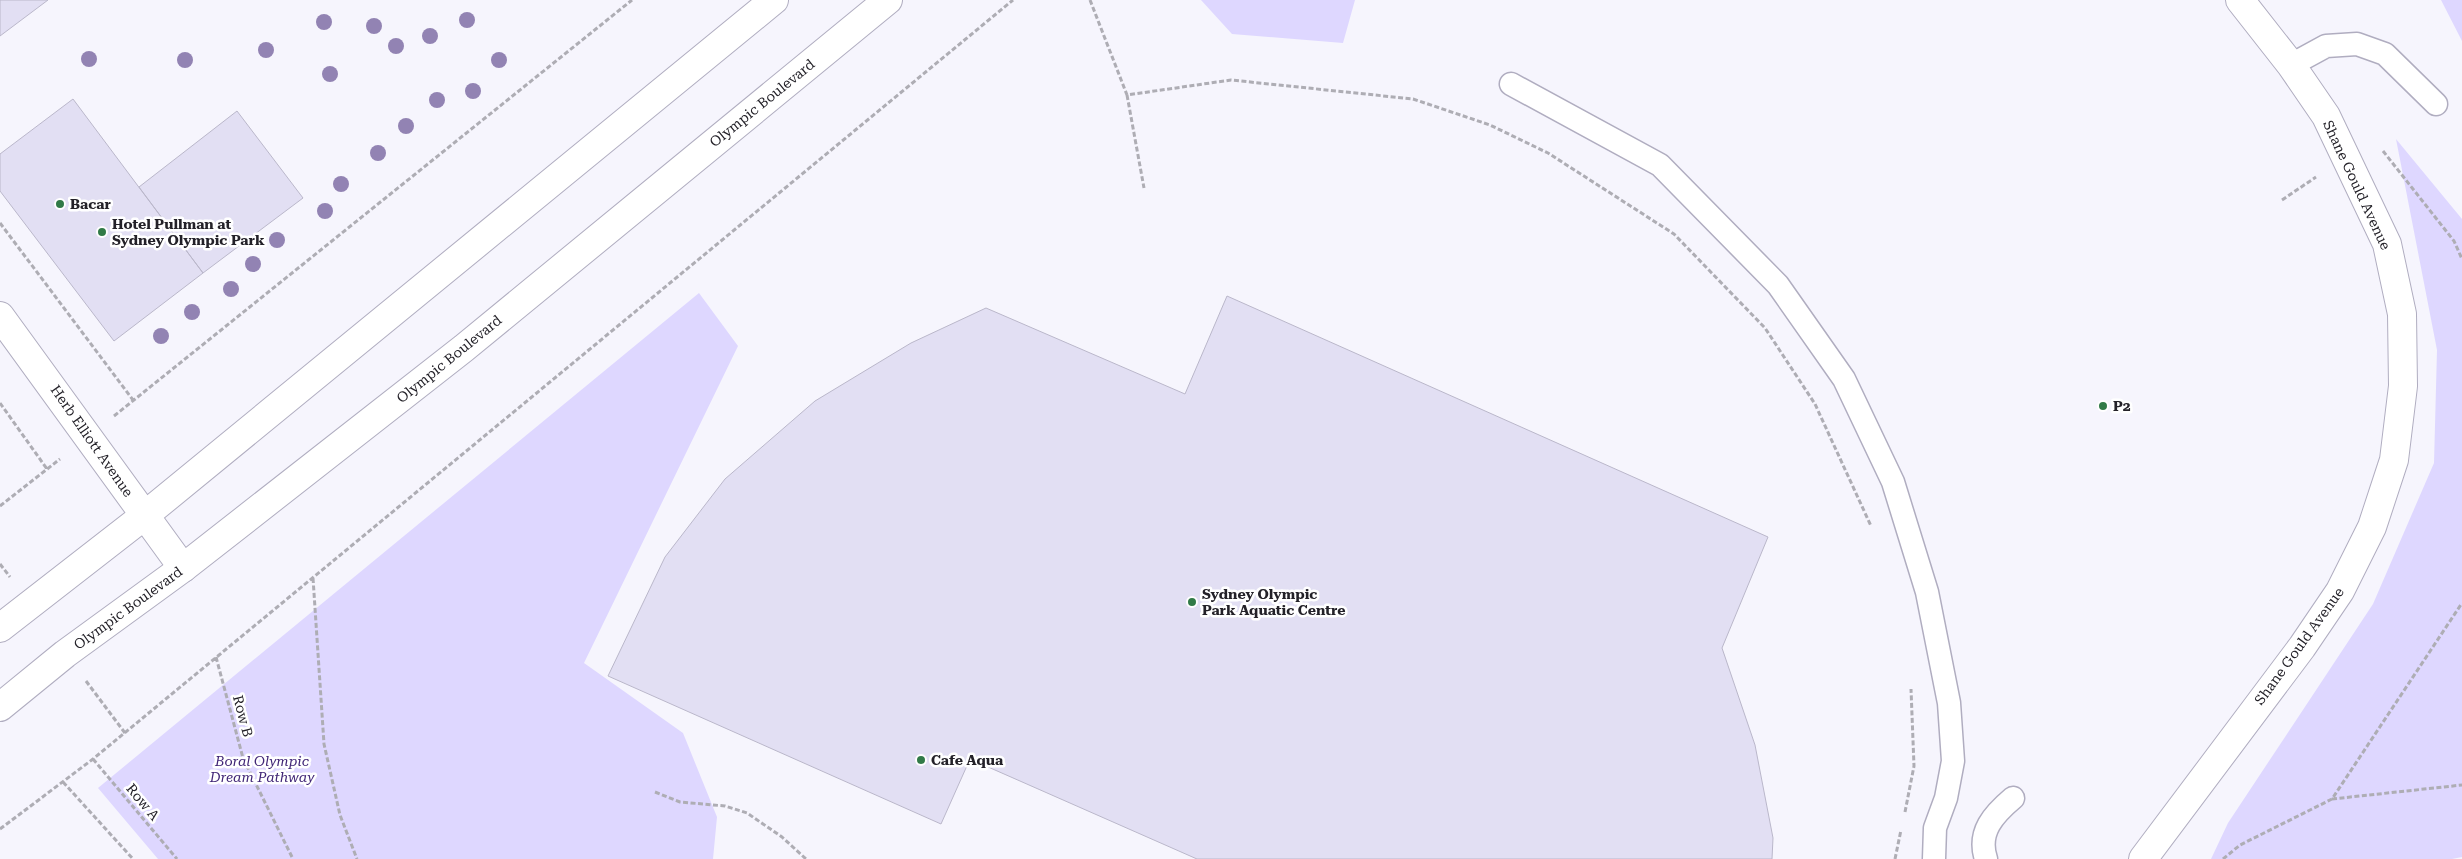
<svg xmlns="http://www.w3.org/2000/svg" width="2462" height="859" viewBox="0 0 2462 859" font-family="'Roboto Serif',serif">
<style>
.green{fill:#ded7ff}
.building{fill:#e2dff3;stroke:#bab7ca}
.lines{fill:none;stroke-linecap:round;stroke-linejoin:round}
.service-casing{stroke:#b0adc0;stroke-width:25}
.minor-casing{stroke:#b0adc0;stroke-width:30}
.tertiary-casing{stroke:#b0adc0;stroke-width:30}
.path{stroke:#aeadb4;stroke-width:3;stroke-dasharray:5 2.5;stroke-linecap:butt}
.service{stroke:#fff;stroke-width:22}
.minor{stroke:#fff;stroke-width:28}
.tertiary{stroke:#fff;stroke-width:28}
.tree{fill:#9283b3}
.poi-dot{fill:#317a47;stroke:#fff;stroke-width:2}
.labels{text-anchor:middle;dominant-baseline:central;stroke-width:5;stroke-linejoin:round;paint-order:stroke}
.street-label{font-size:14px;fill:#232128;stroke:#fff}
.poi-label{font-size:14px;font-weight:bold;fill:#232128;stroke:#fff;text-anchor:start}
.park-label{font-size:14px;font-style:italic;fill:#402576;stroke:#fff}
</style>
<rect width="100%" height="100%" fill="#f6f5fd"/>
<path class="green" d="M1201,0H1355L1343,43L1232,34Z
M2441,0H2462V41Z
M2396,139L2462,219V857L2452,859H2211L2228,823L2373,604L2434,463L2437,350Z
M699,293L738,346L584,663L683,733L717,817L713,859H158L98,788Z"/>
<path class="building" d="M0,0H48L0,36Z
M73,99L203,273L114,341L0,191V154Z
M237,111L303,198L203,273L139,187Z
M1227,296L1768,537L1722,648L1755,745L1773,838L1772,859H1197L970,759L941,824L608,676L665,557L725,479L815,401L911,343L986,308L1185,394Z"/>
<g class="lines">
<defs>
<path id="service" d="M2291,65L2326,46L2357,44L2385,54L2436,104
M1511,84L1660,165L1778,285L1844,379L1893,482L1927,592L1949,703L1953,761L1946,798L1935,828L1934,859
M1986,859C1977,832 1994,814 2013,798"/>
<path id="minor" d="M0,316L183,568
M2143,859L2302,647L2340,591L2372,527L2394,460L2403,386L2402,314L2387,244L2326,116L2291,65L2240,0"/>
<path id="tertiary" d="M0,628L144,516L774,0
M0,707L65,654L183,568L464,348L888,0"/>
</defs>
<use href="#service" class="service-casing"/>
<use href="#minor" class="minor-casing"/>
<use href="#tertiary" class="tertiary-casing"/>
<path class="path" d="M1090,0L1127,95L1231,80L1413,99L1490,125L1548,153L1674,234L1765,328L1815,404L1871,526
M1127,95L1144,188
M2383,151L2454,241L2462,259
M2282,200L2316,177
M0,223L133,400
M0,403L47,469
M114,416L632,0
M0,506L60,459
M0,564L10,577
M313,578L324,744L340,815L357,859
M216,657L243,758L293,859
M86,681L125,733
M93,759L177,859
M63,782L133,859
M655,792L680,802L725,806L747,813L782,837L806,859
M2332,799L2462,785
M1905,812L1914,766L1911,689
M0,829L93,759L1013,0
M1895,859L1901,830
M2223,859L2240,845L2332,799L2462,603"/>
<use href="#service" class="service"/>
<use href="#minor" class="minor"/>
<use href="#tertiary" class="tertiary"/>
</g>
<g class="tree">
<circle cx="467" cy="20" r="8"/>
<circle cx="324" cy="22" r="8"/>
<circle cx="374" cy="26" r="8"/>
<circle cx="430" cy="36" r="8"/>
<circle cx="396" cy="46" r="8"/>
<circle cx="266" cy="50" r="8"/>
<circle cx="89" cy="59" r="8"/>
<circle cx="185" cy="60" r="8"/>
<circle cx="499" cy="60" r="8"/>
<circle cx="330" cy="74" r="8"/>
<circle cx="473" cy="91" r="8"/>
<circle cx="437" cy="100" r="8"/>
<circle cx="406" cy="126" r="8"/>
<circle cx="378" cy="153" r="8"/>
<circle cx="341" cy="184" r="8"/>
<circle cx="325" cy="211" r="8"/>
<circle cx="277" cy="240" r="8"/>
<circle cx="253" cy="264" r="8"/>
<circle cx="231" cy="289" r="8"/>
<circle cx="192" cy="312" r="8"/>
<circle cx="161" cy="336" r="8"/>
</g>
<g class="poi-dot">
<circle cx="60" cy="204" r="5"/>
<circle cx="102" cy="232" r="5"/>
<circle cx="2103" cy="406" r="5"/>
<circle cx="1192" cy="602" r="5"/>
<circle cx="921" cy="760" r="5"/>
</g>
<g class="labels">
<g class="street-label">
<text transform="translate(762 103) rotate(-39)">Olympic Boulevard</text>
<text transform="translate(2357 185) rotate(65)">Shane Gould Avenue</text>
<text transform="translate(449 359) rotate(-39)">Olympic Boulevard</text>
<text transform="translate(92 441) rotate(55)">Herb Elliott Avenue</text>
<text transform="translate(128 608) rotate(-36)">Olympic Boulevard</text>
<text transform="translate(2299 646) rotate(-54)">Shane Gould Avenue</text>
<text transform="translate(243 716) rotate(75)">Row B</text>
<text transform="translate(143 802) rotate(50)">Row A</text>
</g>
<g class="poi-label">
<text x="70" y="204">Bacar</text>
<text x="112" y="224">Hotel Pullman at<tspan x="112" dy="16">Sydney Olympic Park</tspan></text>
<text x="2113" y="406">P2</text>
<text x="1202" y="594">Sydney Olympic<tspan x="1202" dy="16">Park Aquatic Centre</tspan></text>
<text x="931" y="760">Cafe Aqua</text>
</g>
<g class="park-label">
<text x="262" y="761">Boral Olympic<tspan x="262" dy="16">Dream Pathway</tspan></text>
</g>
</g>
</svg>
